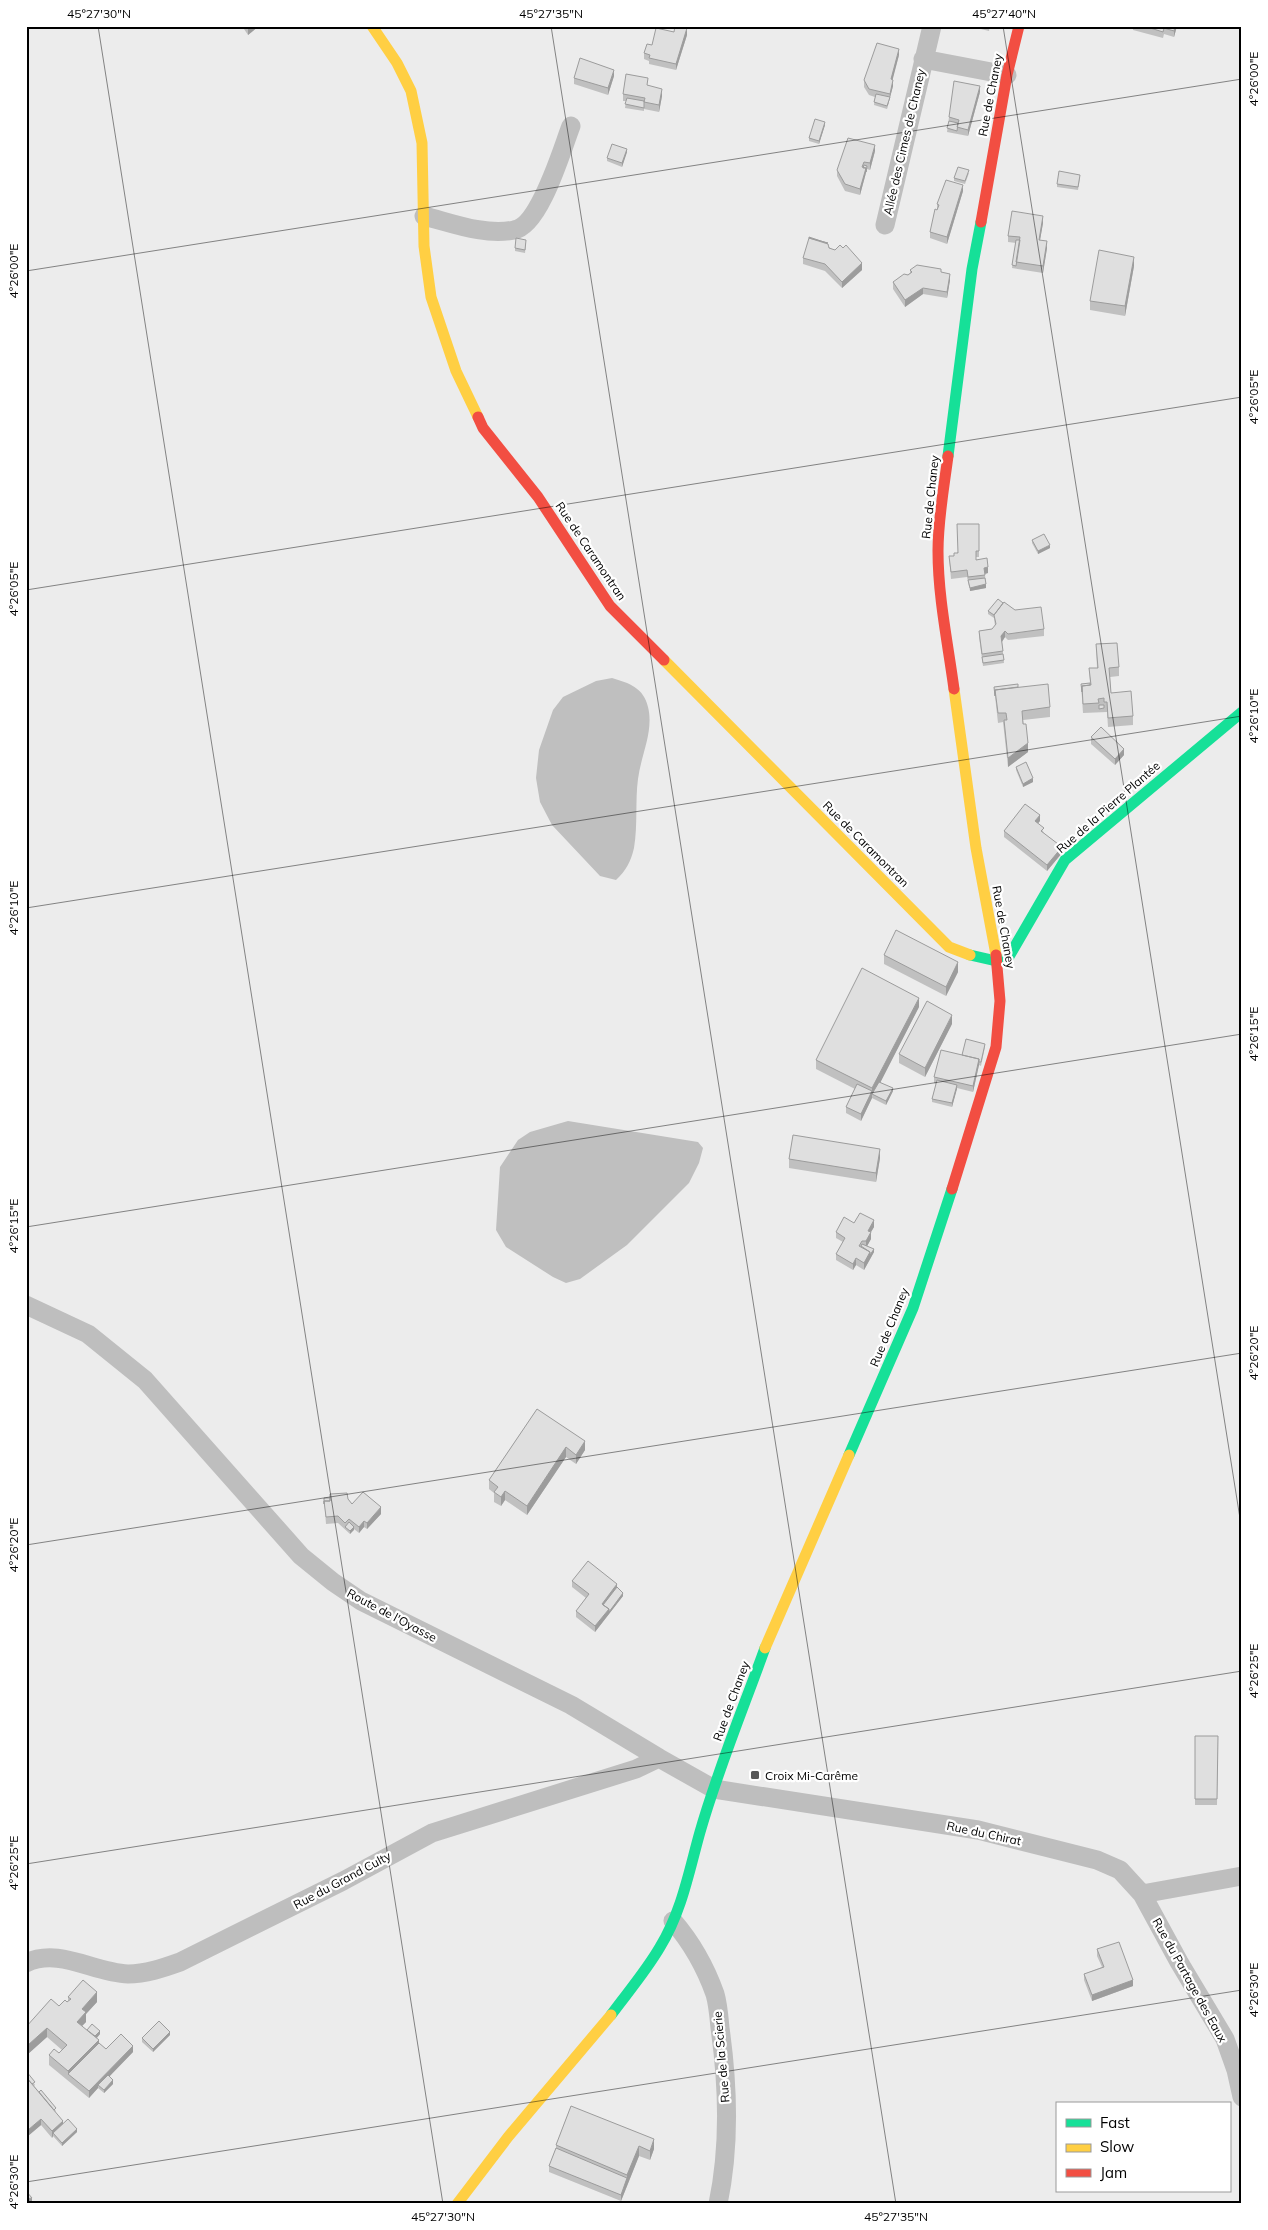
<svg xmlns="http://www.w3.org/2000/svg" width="1268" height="2230" viewBox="0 0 1268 2230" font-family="Mulish,sans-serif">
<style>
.green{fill:#ececec;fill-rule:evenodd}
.water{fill:#bfbfbf}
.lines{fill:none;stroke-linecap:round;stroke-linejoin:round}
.street{stroke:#bebebe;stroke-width:19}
.fast{stroke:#16e098;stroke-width:11}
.slow{stroke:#ffcf43;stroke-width:11}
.jam{stroke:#f24e42;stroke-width:11}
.wall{fill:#c0c0c0}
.shaded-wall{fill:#9c9c9c}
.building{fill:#dfdfdf;stroke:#9c9c9c}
.ticks{fill:none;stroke:#000;stroke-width:1;stroke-opacity:0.45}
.poi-dot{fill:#595959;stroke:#fff;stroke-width:2}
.labels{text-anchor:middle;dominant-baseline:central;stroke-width:4.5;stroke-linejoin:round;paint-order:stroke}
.street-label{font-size:12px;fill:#000;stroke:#fff}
.poi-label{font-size:12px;fill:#000;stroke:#fff;text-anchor:start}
.neatline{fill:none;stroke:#000;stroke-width:2}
.ticks-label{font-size:12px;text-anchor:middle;fill:#000}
</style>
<rect width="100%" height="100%" fill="#fff"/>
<path class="green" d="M26,26H1242V2204H26ZM1057,2104H1229V2191H1057Z"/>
<path class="water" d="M612,678C629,683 644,688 648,707C654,731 641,755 638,779C635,801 638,825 634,848C631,861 626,871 616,880L600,876L552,825L540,802L536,778L539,750L553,710L563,697L596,681Z
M568,1121L698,1142L703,1148L699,1163L689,1183L627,1245L580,1279L566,1283L553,1277L506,1247L496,1230L500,1167L518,1140L530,1132Z"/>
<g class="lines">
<path class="street" d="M923,59L1007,75
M424,216C452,223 485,236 514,230C540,226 562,149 571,126
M885,225L932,26
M26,1305L88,1334L145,1380L301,1556L333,1582L361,1601L571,1705L659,1758L714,1789L978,1830L1097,1860L1120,1870L1142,1894L1179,1962L1225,2039L1236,2070L1242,2097
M1142,1894L1242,1876
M673,1921C692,1943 705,1966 715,1994C718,2004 719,2017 720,2028C728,2085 730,2147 718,2204
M26,1963C59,1947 94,1973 128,1974C146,1974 163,1968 180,1962L343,1881L432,1833L636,1769L659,1758"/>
<path class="fast" d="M948,456L972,269L981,222
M970,955L992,960H1007L1065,860L1242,712
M849,1455L913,1308L952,1189
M611,2015C628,1992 646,1971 660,1947C682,1911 689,1871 700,1832C718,1769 743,1709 765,1648"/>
<path class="slow" d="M372,26L397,63L411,91L422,143L424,246L431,297L456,371L478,417
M664,660L949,947L970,955
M954,689L976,848L996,955
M765,1648L849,1455
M457,2204L508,2137L611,2015"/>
<path class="jam" d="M981,222L1007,75L1019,26
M478,417L483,428L538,497L610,606L664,660
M948,456C944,487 938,519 938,551C938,597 948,644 954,689
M952,1189L996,1047L1000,1001L996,955"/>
</g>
<path class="wall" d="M242,26H259L248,35Z
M969,26H990L989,31Z
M1133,26H1177L1174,37L1164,34L1163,38L1133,30Z
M687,35L676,70L649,64V61L644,59V53L652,45Z
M899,55L892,80L893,86L887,109L874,105L875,97L869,95L864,87V80Z
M614,76L608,95L574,84V78Z
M648,85L662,96L659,112L644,109V111L625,108L626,101H623V94Z
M980,92L968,136L947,132L949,117Z
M825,125L819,144L809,141V138Z
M875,151L870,170L867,169L860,195L845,191L837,176V170Z
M627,152L622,167L607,161V158Z
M969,173L965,184L954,181V178Z
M1080,178L1078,190L1057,187V184Z
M963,191L947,244L930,238V232L937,210V204Z
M1043,223L1040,240L1047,248L1043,273L1012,268L1016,243L1008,242V236Z
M526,243L525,253L515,251V248Z
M829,247L862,270L842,288L825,271L803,264V258Z
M1134,266L1125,316L1090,310V301Z
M910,270L941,272L950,280L947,298L923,294L905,307L893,289V282L907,275L910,273Z
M979,524V557H976V560L988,573L985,574L986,588L970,591L967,577L951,579L949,556H954L957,553Z
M1032,540L1050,548L1038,554L1032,543Z
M1003,603L1015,610L1044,629V636L1008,640L1005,637L1002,642L1004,663L983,666L979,637V631L992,629L995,626L994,618L988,614V611Z
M1096,644L1119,667V676L1110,677L1111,693L1133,716V725L1108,727L1107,712L1083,713L1081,684L1090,683L1089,668H1097Z
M994,687H1018L1050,707V717L1023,720L1028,752L1008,767L1003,722L998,723Z
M1091,737L1124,755L1115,765L1091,744Z
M1016,767L1033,782L1023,787L1016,770Z
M1040,821L1038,823L1044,833L1062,853L1047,871L1004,837V831Z
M884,955L958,972L946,996L884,964Z
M919,1007L880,1082L893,1091L886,1105L872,1098L861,1121L846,1113V1107L855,1089L816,1069V1060Z
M952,1024L925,1077L899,1063V1054Z
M985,1047L981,1066L979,1065L973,1092L957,1088L952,1107L932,1102V1099L936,1084L934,1083V1077L962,1055Z
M880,1158L876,1182L789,1168V1159Z
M854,1223L874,1227L871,1232V1239L867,1246L874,1252L864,1270L856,1265L853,1270L836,1260V1254L843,1242L836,1238V1232Z
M537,1409L585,1450L576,1464L566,1457L527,1515L505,1500L501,1506L494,1502V1493L489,1489V1480Z
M324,1498L348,1499L352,1504L381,1514L367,1529L364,1527L359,1533L354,1529L350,1534L338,1523L326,1524Z
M572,1581L617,1587L623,1596L595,1632L576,1617V1611L586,1598L572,1587Z
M1195,1736H1218L1217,1805H1195Z
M1097,1949L1133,1986L1092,2001L1084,1980V1974L1102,1967L1097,1956Z
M68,1997L97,2002L86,2014V2022L82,2026L87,2030L100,2034L97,2038L99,2043L106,2049L133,2052L109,2077L113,2084L104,2093L98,2088L89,2098L49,2065V2055L59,2053L62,2050L47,2037L28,2054H26V2027L59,2006L67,2002L68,2001Z
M170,2035L153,2052L142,2042V2038Z
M26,2071L35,2085L34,2086L56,2111L55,2112L63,2124L77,2132L62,2146L53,2136L52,2138L41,2125L28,2136L26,2135Z
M571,2106L654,2149L650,2160L639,2156L621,2201L549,2172V2166L556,2148V2145Z"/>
<path class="shaded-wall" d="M251,26H259L248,35V29Z
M1175,26H1177L1174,37V31Z
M687,28V35L676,70V64Z
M899,49V55L891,86V79Z
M614,70V76L608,95V88Z
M893,80V86L887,109L890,94Z
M980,86V92L968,136V130Z
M662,89V96L659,112V105Z
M825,122V125L819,144V141Z
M875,145V151L870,170V163Z
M627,149V152L622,167V163Z
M867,166V169L860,195V189L866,168Z
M963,185V191L947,244V237Z
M1043,216V223L1039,246V240Z
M1047,241V248L1043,273V266Z
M1134,257V266L1125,316V306Z
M862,263V270L842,288V282Z
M950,274V280L947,298V292Z
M923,288V294L905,307V300Z
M1050,545V548L1038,554V551Z
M988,567V573L984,574V568Z
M986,584V588L970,591V588Z
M1005,631V637L1001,643V636Z
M1028,743V752L1008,767V758Z
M1124,749V755L1115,765V759Z
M1033,778V782L1023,787V784Z
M1040,815V821L1035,827V821Z
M1062,847V853L1047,871V865Z
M958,962V972L946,996V987Z
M919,998V1007L874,1095L872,1094V1098L861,1121V1114L872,1091V1088Z
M952,1015V1024L925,1077V1068Z
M979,1059V1065L973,1092V1086Z
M957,1085V1089L952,1107V1103Z
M893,1088V1091L886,1105V1101Z
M880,1149V1158L876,1182V1173Z
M874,1220V1227L868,1237V1231Z
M871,1232V1239L866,1248V1241Z
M874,1249V1252L864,1270V1263L870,1252Z
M856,1258V1265L853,1270V1264Z
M585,1441V1450L576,1464V1455Z
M566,1447V1457L527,1515V1506Z
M505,1491V1500L501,1506V1497Z
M381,1507V1514L367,1529V1523Z
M364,1521V1527L359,1533V1527Z
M354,1527V1530L350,1534V1531Z
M617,1584V1591L603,1608L602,1604Z
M623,1593V1596L595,1632V1626L609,1609Z
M1133,1980V1986L1092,2001V1995Z
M97,1992V2002L86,2014V2022L79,2029L77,2022L82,2009Z
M47,2028V2037L28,2054V2045Z
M100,2031V2034L92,2043V2040Z
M170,2032V2035L153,2052V2049Z
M99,2040V2049L68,2074V2081V2071Z
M133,2046V2052L100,2086L98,2085V2088L89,2098V2091Z
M113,2080V2084L104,2093V2090Z
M41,2119V2125L28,2136V2130Z
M63,2121V2128L53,2133V2136L52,2138V2131Z
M77,2129V2132L62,2146V2143Z
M654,2139V2149L650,2160V2151Z
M639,2146V2156L621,2201V2195L627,2178V2175Z
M32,2198V2201L26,2203V2199Z"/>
<path class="building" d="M675,26L687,28L676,64L649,58L650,55L644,53L647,44L652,45L656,28L674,32Z
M1144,26H1175L1174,31L1164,28L1163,32Z
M877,43L899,49L891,79L893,80L890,94L869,89L864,80Z
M580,58L614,70L608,88L574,78Z
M626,74L648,78L647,85L662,89L659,105L644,102L645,98L623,94Z
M954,81L980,86L968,130L957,127L959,120L949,117Z
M876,94L890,97L887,106L874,102Z
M627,98L644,101V108L625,104Z
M815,119L825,122L819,141L809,138Z
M949,121L958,123L957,131L947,128Z
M848,138L875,145L870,163L864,162L862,167L866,168L860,189L845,184L837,170Z
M612,144L627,149L622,163L607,158Z
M864,165L867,166L866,172V168H863Z
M958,167L969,170L965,181L954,178Z
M1059,171L1080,175L1078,187L1057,184Z
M946,180L963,185L947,237L930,232L935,209L937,210L939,205L937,204Z
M1012,211L1043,216L1039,240L1047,241L1043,266L1016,262L1020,237L1008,236Z
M809,237L827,243H828L809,238Z
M516,238L526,240L525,250L515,248Z
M809,238L828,244L829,248L835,250L840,245L843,248L846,245L862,263L842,282L825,264L803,258Z
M1016,240H1020L1016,266L1012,265Z
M1099,250L1134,257L1125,306L1090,301Z
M917,265L941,269V272L950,274L947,292L923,288L905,300L893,282L904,274L908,275L912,272L910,270Z
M957,524H979V551H976V560L987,558L988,567L984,568L985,575L968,577L967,570L951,572L949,556H954V553H958Z
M1044,534L1050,545L1038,551L1032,540Z
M985,578L986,584L970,588L968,580Z
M998,599L1003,603L994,615L988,611Z
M1004,602L1015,610L1041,607L1044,629L1008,634L1005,631L1001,636L1003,651L982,654L979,631L992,629L996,624L994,615Z
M1117,643L1119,667L1109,668L1111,693L1131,691L1133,716L1108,718L1107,702H1104V698L1098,699L1099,703L1083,704L1082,686L1091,685L1089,668H1098L1096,644Z
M1003,654L1004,660L983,663L982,657Z
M1090,683V685L1082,686V692L1081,684Z
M1018,684V687L995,690V696L994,687Z
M1048,684L1050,707L1022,711L1023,724H1026L1028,743L1008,758L1004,720H1007L1006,713H998L995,690Z
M1099,705H1104V708L1099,709Z
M1101,727L1124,749L1115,759L1091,737Z
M1026,762L1033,778L1023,784L1016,767Z
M1025,804L1040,815L1035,821L1044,828L1041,831L1062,847L1047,865L1004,831Z
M896,930L958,962L946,987L884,955Z
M862,968L919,998L872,1088L816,1060Z
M927,1001L952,1015L925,1068L899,1054Z
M966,1039L985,1044L981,1062H979V1059L962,1055Z
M941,1050L979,1059L973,1086L934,1077Z
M937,1080L957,1085L952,1103L932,1099Z
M879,1082L893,1088L886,1101L872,1094Z
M857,1084L872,1091L861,1114L846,1107Z
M793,1135L880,1149L876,1173L789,1159Z
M860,1213L874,1220L868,1231L871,1232L866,1241H862L859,1246L870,1252L864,1263L856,1258L853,1264L836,1254L845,1238L836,1232L844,1217L854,1223Z
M862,1244L874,1249L870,1255V1252L861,1246Z
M537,1409L585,1441L576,1455L566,1447L527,1506L505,1491L501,1497L494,1492L498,1487L489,1480Z
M363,1492L381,1507L367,1523L364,1521L359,1527L349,1519L345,1523L338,1516L326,1517L324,1501H330V1494L347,1493L348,1499L352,1504Z
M324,1498H330V1501H324V1504Z
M349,1522L354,1527L350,1531L345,1527Z
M588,1561L617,1584L602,1604L609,1609L595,1626L576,1611L589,1594L572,1581Z
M617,1587L623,1593L609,1612V1609L603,1605Z
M1195,1736H1218L1217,1799H1195Z
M1119,1942L1133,1980L1092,1995L1084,1974L1104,1967L1097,1949Z
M83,1980L97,1992L82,2009L86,2012L77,2022L99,2040L68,2071L49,2055L54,2049L59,2053L67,2045L47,2028L28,2045L26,2044V2027L51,1999L59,2006L65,2000L67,2002L71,1999L68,1997Z
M159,2021L170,2032L153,2049L142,2038Z
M92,2024L100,2031L95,2036L87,2030Z
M121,2034L133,2046L89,2091L68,2074L99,2043L106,2049Z
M26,2071L35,2082L32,2084L26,2077Z
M108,2075L113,2080L104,2090L98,2085Z
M26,2077L63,2121L52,2131L41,2119L28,2130L26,2128Z
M41,2090L56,2108L54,2110L39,2092Z
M571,2106L654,2139L650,2151L639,2146L627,2175L556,2145Z
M68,2119L77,2129L62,2143L53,2133Z
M556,2148L627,2178L621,2195L549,2166Z
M26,2191L32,2198L26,2199Z"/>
<path class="ticks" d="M98,26L443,2204M551,26L896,2204M1003,26L1242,1531M26,271L1242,79M26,590L1242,397M26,908L1242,716M26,1227L1242,1034M26,1545L1242,1353M26,1864L1242,1671M26,2182L1242,1990"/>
<rect class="poi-dot" x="750" y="1770" width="10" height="10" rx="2.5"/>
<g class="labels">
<g class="street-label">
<text transform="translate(990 95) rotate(-79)">Rue de Chaney</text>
<text transform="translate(904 142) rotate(-77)">Allée des Cimes de Chaney</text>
<text transform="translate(930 497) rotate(-84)">Rue de Chaney</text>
<text transform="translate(591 551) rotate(56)">Rue de Caramontran</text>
<text transform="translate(1108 807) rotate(-41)">Rue de la Pierre Plantée</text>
<text transform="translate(866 844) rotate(45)">Rue de Caramontran</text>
<text transform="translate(1004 927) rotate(80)">Rue de Chaney</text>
<text transform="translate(889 1327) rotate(-68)">Rue de Chaney</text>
<text transform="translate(392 1615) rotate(28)">Route de l'Oyasse</text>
<text transform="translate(731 1701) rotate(-70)">Rue de Chaney</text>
<text transform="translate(984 1833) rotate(12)">Rue du Chirat</text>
<text transform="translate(342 1880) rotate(-28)">Rue du Grand Culty</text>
<text transform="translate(1190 1980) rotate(61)">Rue du Partage des Eaux</text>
<text transform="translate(721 2057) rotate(-95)">Rue de la Scierie</text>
</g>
<g class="poi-label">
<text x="765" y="1775">Croix Mi-Carême</text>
</g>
</g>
<rect width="1268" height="2230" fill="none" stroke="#ffffff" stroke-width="55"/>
<rect x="1056" y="2102" width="175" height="90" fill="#ffffff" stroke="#999999"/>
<rect x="1066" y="2119" width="25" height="8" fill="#16e098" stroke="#999999"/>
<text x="1100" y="2128" font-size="15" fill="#000000">Fast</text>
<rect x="1066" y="2144" width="25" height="8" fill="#ffcf43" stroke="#999999"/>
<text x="1100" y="2152" font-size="15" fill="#000000">Slow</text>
<rect x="1066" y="2169" width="25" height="8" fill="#f24e42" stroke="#999999"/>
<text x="1100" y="2178" font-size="15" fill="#000000">Jam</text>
<rect x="28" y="28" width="1212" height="2174" class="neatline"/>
<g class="ticks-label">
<text x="99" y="18">45°27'30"N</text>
<text x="551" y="18">45°27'35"N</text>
<text x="1004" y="18">45°27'40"N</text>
<text transform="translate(1254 79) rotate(-90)" y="4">4°26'00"E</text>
<text transform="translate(14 271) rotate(-90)" y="4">4°26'00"E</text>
<text transform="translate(1254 397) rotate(-90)" y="4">4°26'05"E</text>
<text transform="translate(14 589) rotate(-90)" y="4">4°26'05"E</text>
<text transform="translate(1254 716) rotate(-90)" y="4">4°26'10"E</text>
<text transform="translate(14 908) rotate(-90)" y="4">4°26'10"E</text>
<text transform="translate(1254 1034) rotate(-90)" y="4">4°26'15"E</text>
<text transform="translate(14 1226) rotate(-90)" y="4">4°26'15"E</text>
<text transform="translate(1254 1353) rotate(-90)" y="4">4°26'20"E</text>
<text transform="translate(14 1545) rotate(-90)" y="4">4°26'20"E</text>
<text transform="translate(1254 1671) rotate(-90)" y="4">4°26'25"E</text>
<text transform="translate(14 1863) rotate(-90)" y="4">4°26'25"E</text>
<text transform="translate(1254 1990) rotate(-90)" y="4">4°26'30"E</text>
<text transform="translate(14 2182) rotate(-90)" y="4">4°26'30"E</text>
<text x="443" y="2221">45°27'30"N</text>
<text x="896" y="2221">45°27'35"N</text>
</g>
</svg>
